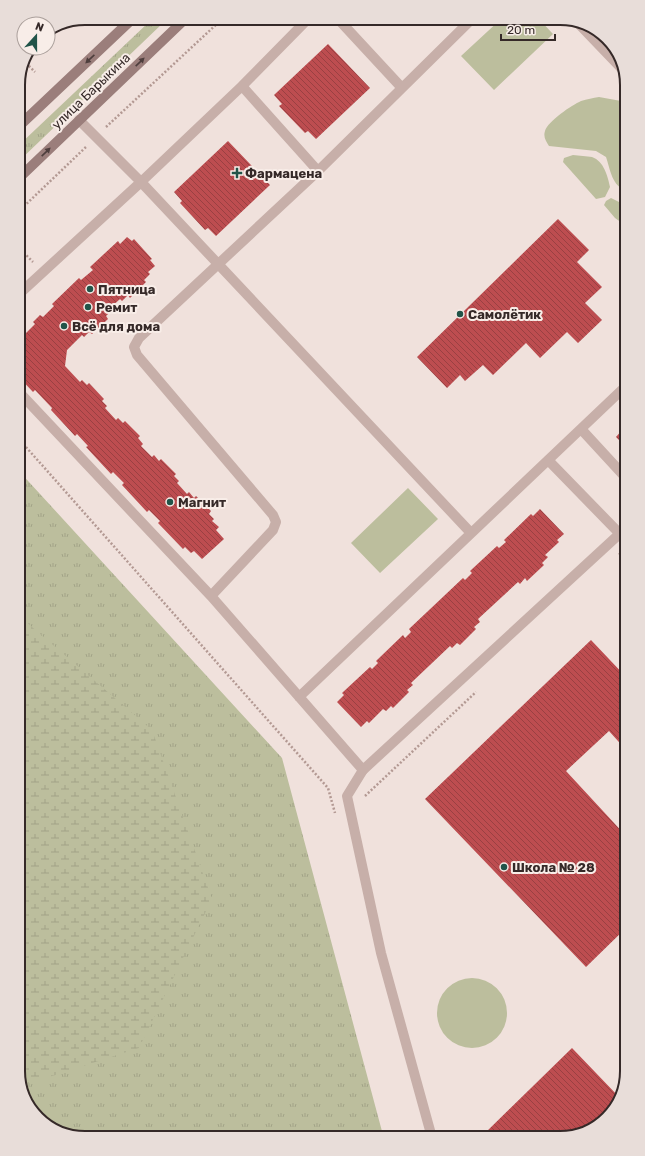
<svg xmlns="http://www.w3.org/2000/svg" width="645" height="1156" viewBox="0 0 645 1156" font-family="Rubik,sans-serif">
<style>
.grass{fill:url(#grass-tufts)}
.wetland{fill:url(#wetland-marsh)}
.green{fill:#bcbe9d}
.building{fill:url(#building-back-hatch)}
.lines{fill:none;stroke-linecap:round;stroke-linejoin:round}
.path{stroke:#b39993;stroke-width:2.5;stroke-dasharray:2 2;stroke-linecap:butt}
.lane{stroke:#c7afa9;stroke-width:10}
.street{stroke:#c7afa9;stroke-width:10}
.secondary{stroke:#9b7e7b;stroke-width:10}
.oneway{fill:#4e3e3d}
.poi-dot{fill:#215449;stroke:#f8ede8;stroke-width:1.5}
.labels{text-anchor:middle;dominant-baseline:central;stroke-width:4;stroke-linejoin:round;paint-order:stroke}
.street-label{font-size:13px;fill:#352928;stroke:#f8ede8}
.poi-label{font-size:13px;font-weight:bold;fill:#352928;stroke:#f8ede8;text-anchor:start}
.rim{fill:none;stroke:#352928;stroke-width:2}
</style>
<defs>
<pattern id="grass-tufts" width="24" height="20" patternUnits="userSpaceOnUse"><rect width="24" height="20" fill="#bcbe9d"/><path d="M3 7l-1-3M5 7V3M7 7l1-3M15 17l-1-3M17 17v-4M19 17l1-3" fill="none" stroke="#a2a387"/></pattern>
<pattern id="wetland-marsh" width="20" height="14" patternUnits="userSpaceOnUse"><rect width="20" height="14" fill="#bcbe9d"/><path d="M1 5h8M5 5V1M11 12h8M15 12V8" fill="none" stroke="#a2a387"/></pattern>
<pattern id="building-back-hatch" width="6" height="6" patternUnits="userSpaceOnUse"><rect width="6" height="6" fill="#bd4d50"/><path d="M-1 5l2 2M0 0l6 6M5-1l2 2" fill="none" stroke="#9a4042"/></pattern>
</defs>
<rect width="100%" height="100%" fill="#f0e1dc"/>
<path class="grass" d="M149,22H164L18,162V146Z
M18,470L282,758L383,1135L80,1138L47,1127L23,1097L18,1071Z"/>
<path class="wetland" d="M18,615L152,730L212,899L139,1048L21,1086L18,1071Z"/>
<path class="green" d="M538,18L553,34L494,90L461,56L501,19Z
M599,97L621,101L627,107V190C612,188 610,168 606,157L596,151L549,146C546,141 543,137 545,131C548,121 572,105 581,101C587,99 593,98 599,97Z
M573,155C579,156 587,156 592,157C604,161 608,177 610,187L605,197L596,199L563,162L564,158Z
M611,198L619,202L627,200V222L622,223L615,218L604,205L606,201Z
M408,488L438,519L380,573L351,543Z
M437 1013a35 35 0 1 1 70 0a35 35 0 1 1-70 0Z"/>
<path class="building" d="M402,20H413L407,25Z
M328,44L370,88L316,139L308,131L305,133L279,106L282,104L274,95Z
M228,141L270,185L216,236L208,228L205,230L180,203L182,201L174,192Z
M558,219L589,250L577,262L602,287L585,303L602,320L578,343L567,332L540,358L526,343L493,375L483,365L465,381L460,375L447,388L417,357Z
M127,237L132,241L134,239L152,259L150,260L155,266L148,272L150,274L144,280L146,282L130,298L128,295L122,301L120,299L109,309L111,311L106,316L108,319L92,334L89,332L84,337L82,335L67,350L65,366L80,382L82,380L87,385L89,383L104,399L102,401L107,406L105,408L116,420L118,418L123,423L125,421L140,436L138,438L143,444L141,446L152,457L154,455L159,461L161,459L176,474L174,476L179,481L177,483L187,494L189,492L194,498L196,496L211,511L209,514L214,519L212,521L219,527L216,530L224,539L202,559L194,551L191,553L185,547L183,549L158,523L160,521L149,510L147,512L122,485L124,483L113,472L111,474L86,447L88,446L77,434L75,436L51,410L52,408L35,390L33,392L18,376V336L22,333L24,335L35,324L33,322L40,315L43,317L54,306L52,304L79,278L81,280L93,270L90,267L118,241L120,244Z
M627,421V448L616,437L623,429L621,427Z
M540,509L564,534L557,540L559,542L545,555L548,557L542,563L544,565L527,581L525,578L520,584L518,582L478,619L480,622L474,627L476,629L460,645L457,643L452,648L450,646L411,683L413,685L407,690L409,692L393,708L391,706L386,711L383,709L369,723L367,721L361,727L337,702L344,695L342,693L370,667L372,669L378,663L376,661L403,635L405,638L411,632L409,629L463,578L465,580L472,573L470,571L497,546L499,548L506,542L504,540L531,514L533,516Z
M591,640L627,678V751L609,731L566,771L627,837V927L586,967L425,799Z
M572,1048L619,1097L616,1109L586,1133L484,1134Z"/>
<g class="lines">
<path class="path" d="M26,63L35,72
M106,127L220,21
M18,212L87,146
M18,247L33,262
M18,438L328,788L335,813
M619,553L627,562
M365,796L476,692"/>
<path class="lane" d="M339,20L402,88
M578,23L624,71
M242,86L306,21
M318,171L242,86L141,182L471,533
M18,295L141,182L79,120
M18,391L211,596L363,770L627,527
M581,429L627,479
M548,460L620,534
M211,596L273,530L276,522L273,515L137,355L134,347L139,338L318,171L472,19
M299,697L627,385"/>
<path class="street" d="M363,770L347,796L381,953L431,1134"/>
<path class="secondary" d="M18,127L129,22
M18,179L182,22"/>
</g>
<defs><path id="oneway-solid" d="M-6-.8H1V-3.2L6.5 0L1 3.2V.8H-6Z"/></defs>
<g class="oneway">
<use href="#oneway-solid" transform="translate(90 59) rotate(137)"/>
<use href="#oneway-solid" transform="translate(140 62) rotate(-44)"/>
<use href="#oneway-solid" transform="translate(46 152) rotate(-44)"/>
</g>
<g class="poi-dot">
<path d="M235 167h4v4h4v4h-4v4h-4v-4h-4v-4h4z"/>
<circle cx="90" cy="289" r="4"/>
<circle cx="88" cy="307" r="4"/>
<circle cx="460" cy="314" r="4"/>
<circle cx="64" cy="326" r="4"/>
<circle cx="170" cy="502" r="4"/>
<circle cx="504" cy="867" r="4"/>
</g>
<g class="labels">
<g class="street-label">
<text transform="translate(91 91) rotate(-44)">улица Барыкина</text>
</g>
<g class="poi-label">
<text x="245" y="173">Фармацена</text>
<text x="98" y="289">Пятница</text>
<text x="96" y="307">Ремит</text>
<text x="468" y="314">Самолётик</text>
<text x="72" y="326">Всё для дома</text>
<text x="178" y="502">Магнит</text>
<text x="512" y="867">Школа № 28</text>
</g>
</g>
<path d="M0 0H645V1156H0ZM85 25H560A60 60 0 0 1 620 85V1071A60 60 0 0 1 560 1131H85A60 60 0 0 1 25 1071V85A60 60 0 0 1 85 25Z" fill="#e8ddd9" fill-rule="evenodd"/>
<path class="rim" d="M85 25H560A60 60 0 0 1 620 85V1071A60 60 0 0 1 560 1131H85A60 60 0 0 1 25 1071V85A60 60 0 0 1 85 25Z"/>
<g transform="translate(36 36) rotate(21)"><circle r="19" fill="#f8ede8" stroke="#aa9f9b"/>
<path d="M0-3L7 15L0 10L-7 15Z" fill="#215449"/>
<text y="-6" font-size="11" font-weight="bold" text-anchor="middle" fill="#352928">N</text>
</g>
<path d="M501 34v6h54v-6" fill="none" stroke="#352928" stroke-width="2"/>
<text x="507" y="34" font-size="12" fill="#352928" stroke="#f8ede8" stroke-width="3" paint-order="stroke">20 m</text>
</svg>
